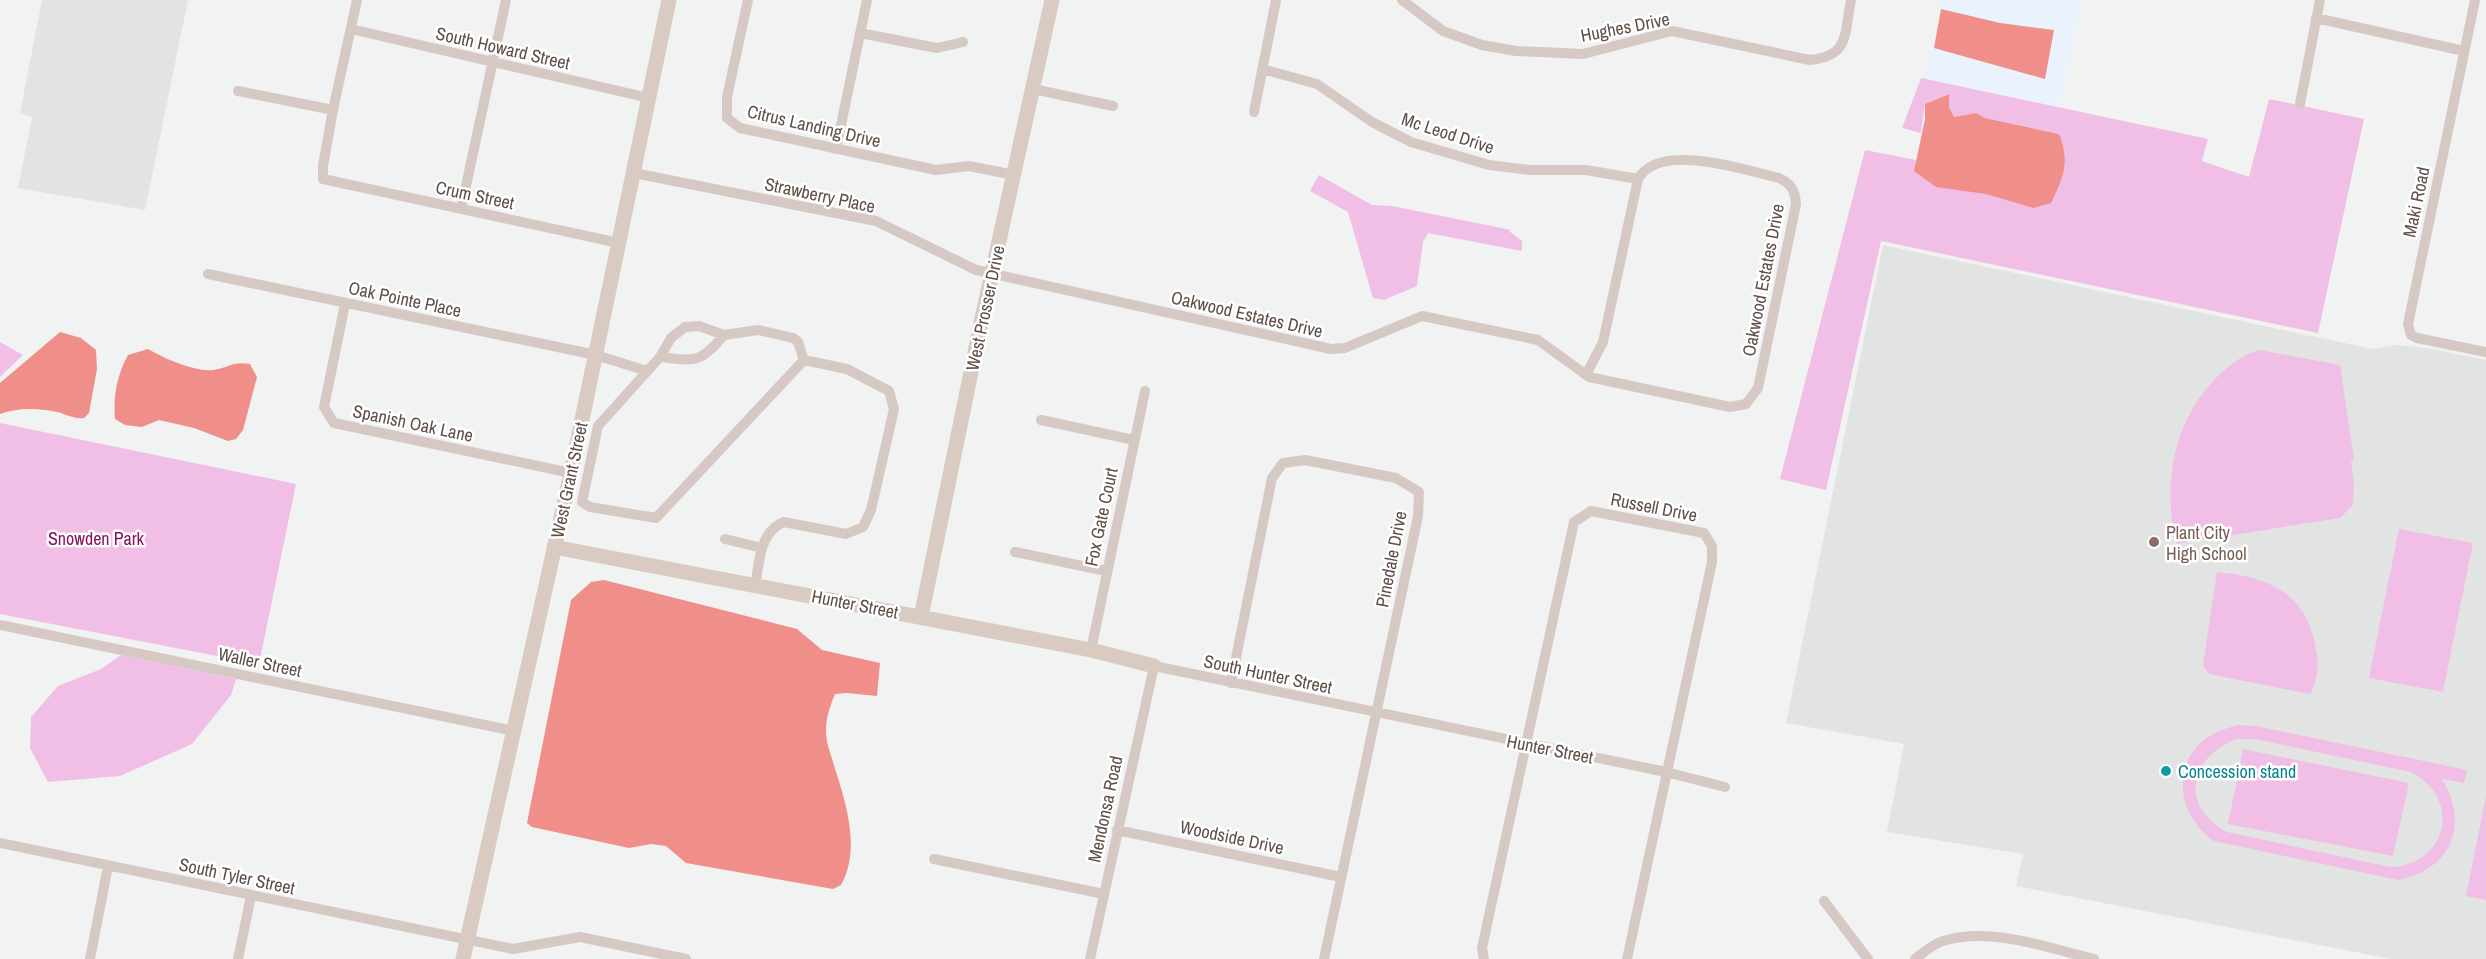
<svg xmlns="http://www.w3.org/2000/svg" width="2486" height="959" viewBox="0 0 2486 959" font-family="'Archivo Narrow',sans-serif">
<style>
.commercial{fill:#eaf3fd}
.education{fill:#e2e4e3}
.green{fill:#f1bee6;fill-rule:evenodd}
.water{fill:#f08e89}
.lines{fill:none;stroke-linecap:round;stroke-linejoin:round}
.street{stroke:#d6c9c4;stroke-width:10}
.secondary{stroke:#dacbc2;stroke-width:15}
.education-dot{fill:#8d6e63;stroke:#fff;stroke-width:2}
.culture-dot{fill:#0f9aa8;stroke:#fff;stroke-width:2}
.labels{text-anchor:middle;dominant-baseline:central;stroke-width:5;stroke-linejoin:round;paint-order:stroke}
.street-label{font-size:18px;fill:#5f4f47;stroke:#fff}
.education-label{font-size:18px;fill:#785e54;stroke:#fff;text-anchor:start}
.park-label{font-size:18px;fill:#85135e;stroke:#fff}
.culture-label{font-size:18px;fill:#0d838f;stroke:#fff;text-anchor:start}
</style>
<rect width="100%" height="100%" fill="#f0f3f2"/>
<path class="commercial" d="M1936,0H2082L2059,106L2007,98L1921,78L1934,48L2044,79L2054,30L2000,23L1941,9Z"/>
<path class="education" d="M42,0H188L145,210L18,188L32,117L20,113Z
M1883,245L2373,349L2397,345L2427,348L2486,360V959H2391L2016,886L2023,854L1887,832L1904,744L1786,723Z"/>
<path class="green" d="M1921,78L2208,139L2202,161L2249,177L2269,99L2364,119L2318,333L1881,241L1826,490L1780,479L1865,150L1916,160L1915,171L2033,208L2059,134L1985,118L1976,113L1954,117L1949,107L1948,94L1925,104L1921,133L1902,128Z
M1319,175L1372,205L1392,206L1511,230L1509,231L1522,241V251L1428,233L1423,242L1417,286L1384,300L1373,298L1348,212L1310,191Z
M0,342L23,355L0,377Z
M2259,350L2340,365L2354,460L2351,461L2354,483L2353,505L2340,518L2177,544C2161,485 2174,417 2220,374C2231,364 2244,354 2259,350Z
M0,423L296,484L259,664L0,614Z
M2399,529L2473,543L2443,692L2369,678Z
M2217,572C2269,577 2308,593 2316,650C2319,665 2318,681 2310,694L2209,674L2203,665Z
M121,655L236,679L231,695L192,744L120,776L48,782L30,748L31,717L58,686L101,669Z
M2238,725L2256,726L2467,770L2464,783L2442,779C2470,826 2451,869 2398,880L2214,841C2182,819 2170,774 2200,743C2210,733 2225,729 2238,725ZM2236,739H2255L2411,772C2463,799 2447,865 2390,867L2227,832C2179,806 2189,758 2236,739Z
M2243,749L2409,783L2393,856L2228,824Z
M2486,796V900L2466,896Z"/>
<path class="water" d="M1941,9L2000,23L2054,30L2045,79L1934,48Z
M1949,94V107L1954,117L1976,113L1985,118L2059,134C2070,162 2064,176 2051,203L2033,208L1986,194L1936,187L1914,171L1925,119V104Z
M60,332L81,338L96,350L97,369L89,413L84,418C76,419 69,416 61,413C41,408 19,407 0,414V383Z
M148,349C163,358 195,372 213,370C228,368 232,361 250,364L257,377L243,430L236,439L228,441L194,428L159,420L142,427L125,425L115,419C113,396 117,375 128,355Z
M604,580L797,629L822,650L880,663L877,696L847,693L835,694C828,711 824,724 827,742C839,786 865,842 841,885L833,889L686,863L666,846L651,844L629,848L532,827L527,823L571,600L591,582Z"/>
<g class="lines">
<path class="street" d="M357,0L333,110L323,166V179L619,243
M748,0L727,97V118L740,128L936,170L969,166L1014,175
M1402,0L1443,31L1482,45L1516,51L1583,54L1672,31L1810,60C1850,56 1844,34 1851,0
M2475,0L2408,324L2411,335L2417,338L2486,352
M2316,18L2464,51
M351,29L649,98
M860,33L937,48L963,42
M1262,69L1317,84L1372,122L1411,142L1489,165L1530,170H1586L1638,179
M1033,89L1113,106
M238,91L333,110
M2300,104L2320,0
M1254,112L1276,0
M836,149L867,0
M634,173L876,221L976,270L1331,349L1345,348L1422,316L1538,340L1589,377L1730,407L1746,404L1758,388L1796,204C1795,191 1792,184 1779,178C1745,170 1659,141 1638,179L1603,342L1586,375
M461,209L506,0
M208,274L596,355L647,371
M345,304L324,407L334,423L571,473
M660,357C695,361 700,364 724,335
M1041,420L1134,440
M725,539L762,548
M1015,552L1106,571
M755,585C760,561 759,532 784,522L846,534L863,527L871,510L894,409L889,391L847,369L804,360L798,342L793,338L758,330L724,335L699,326L685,327L671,338L660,357L598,426L582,502L590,507L656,518L804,360
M0,625L514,731
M1091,650L1145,391
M1231,683L1272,478L1283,463L1305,460L1396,478L1419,492L1418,516L1324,959
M1117,830L1341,877
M0,843L513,949L580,937L686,959
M934,859L1104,894
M1824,901L1868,959
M90,959L108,866
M238,959L251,896
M1090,959L1154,666L1666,772L1725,787
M1484,959L1482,948L1574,522L1591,511L1704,533L1712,546V562L1627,959
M1915,959C1923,953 1933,944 1943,941C1991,926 2047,948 2094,959"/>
<path class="secondary" d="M554,547L1091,650L1154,666
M921,617L981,323L1052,0
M463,959L571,473L669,0"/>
</g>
<circle class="education-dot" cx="2154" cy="542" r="6"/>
<circle class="culture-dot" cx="2166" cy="771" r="6"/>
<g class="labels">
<g class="street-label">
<text transform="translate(1625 27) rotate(-11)">Hughes Drive</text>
<text transform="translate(503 48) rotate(13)">South Howard Street</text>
<text transform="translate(814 126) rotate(13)">Citrus Landing Drive</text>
<text transform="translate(1448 133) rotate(18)">Mc Leod Drive</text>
<text transform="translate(475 195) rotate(12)">Crum Street</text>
<text transform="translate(820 195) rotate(12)">Strawberry Place</text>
<text transform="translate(2416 202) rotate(-78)">Maki Road</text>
<text transform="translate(1763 280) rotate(-79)">Oakwood Estates Drive</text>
<text transform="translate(405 299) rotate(12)">Oak Pointe Place</text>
<text transform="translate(985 308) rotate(-78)">West Prosser Drive</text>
<text transform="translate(1247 314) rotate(13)">Oakwood Estates Drive</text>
<text transform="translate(413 423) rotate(12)">Spanish Oak Lane</text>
<text transform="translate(569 480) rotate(-78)">West Grant Street</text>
<text transform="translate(1654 507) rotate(11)">Russell Drive</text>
<text transform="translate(1101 517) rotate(-78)">Fox Gate Court</text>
<text transform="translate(1391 559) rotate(-79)">Pinedale Drive</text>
<text transform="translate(855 604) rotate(11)">Hunter Street</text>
<text transform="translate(260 662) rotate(12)">Waller Street</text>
<text transform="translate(1268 674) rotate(12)">South Hunter Street</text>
<text transform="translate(1550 749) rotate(11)">Hunter Street</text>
<text transform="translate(1105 809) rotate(-78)">Mendonsa Road</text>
<text transform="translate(1232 837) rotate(12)">Woodside Drive</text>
<text transform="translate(237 876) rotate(12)">South Tyler Street</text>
</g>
<g class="education-label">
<text x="2166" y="532">Plant City<tspan x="2166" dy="21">High School</tspan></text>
</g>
<g class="park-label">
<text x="96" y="538">Snowden Park</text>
</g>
<g class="culture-label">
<text x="2178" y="771">Concession stand</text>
</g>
</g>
</svg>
